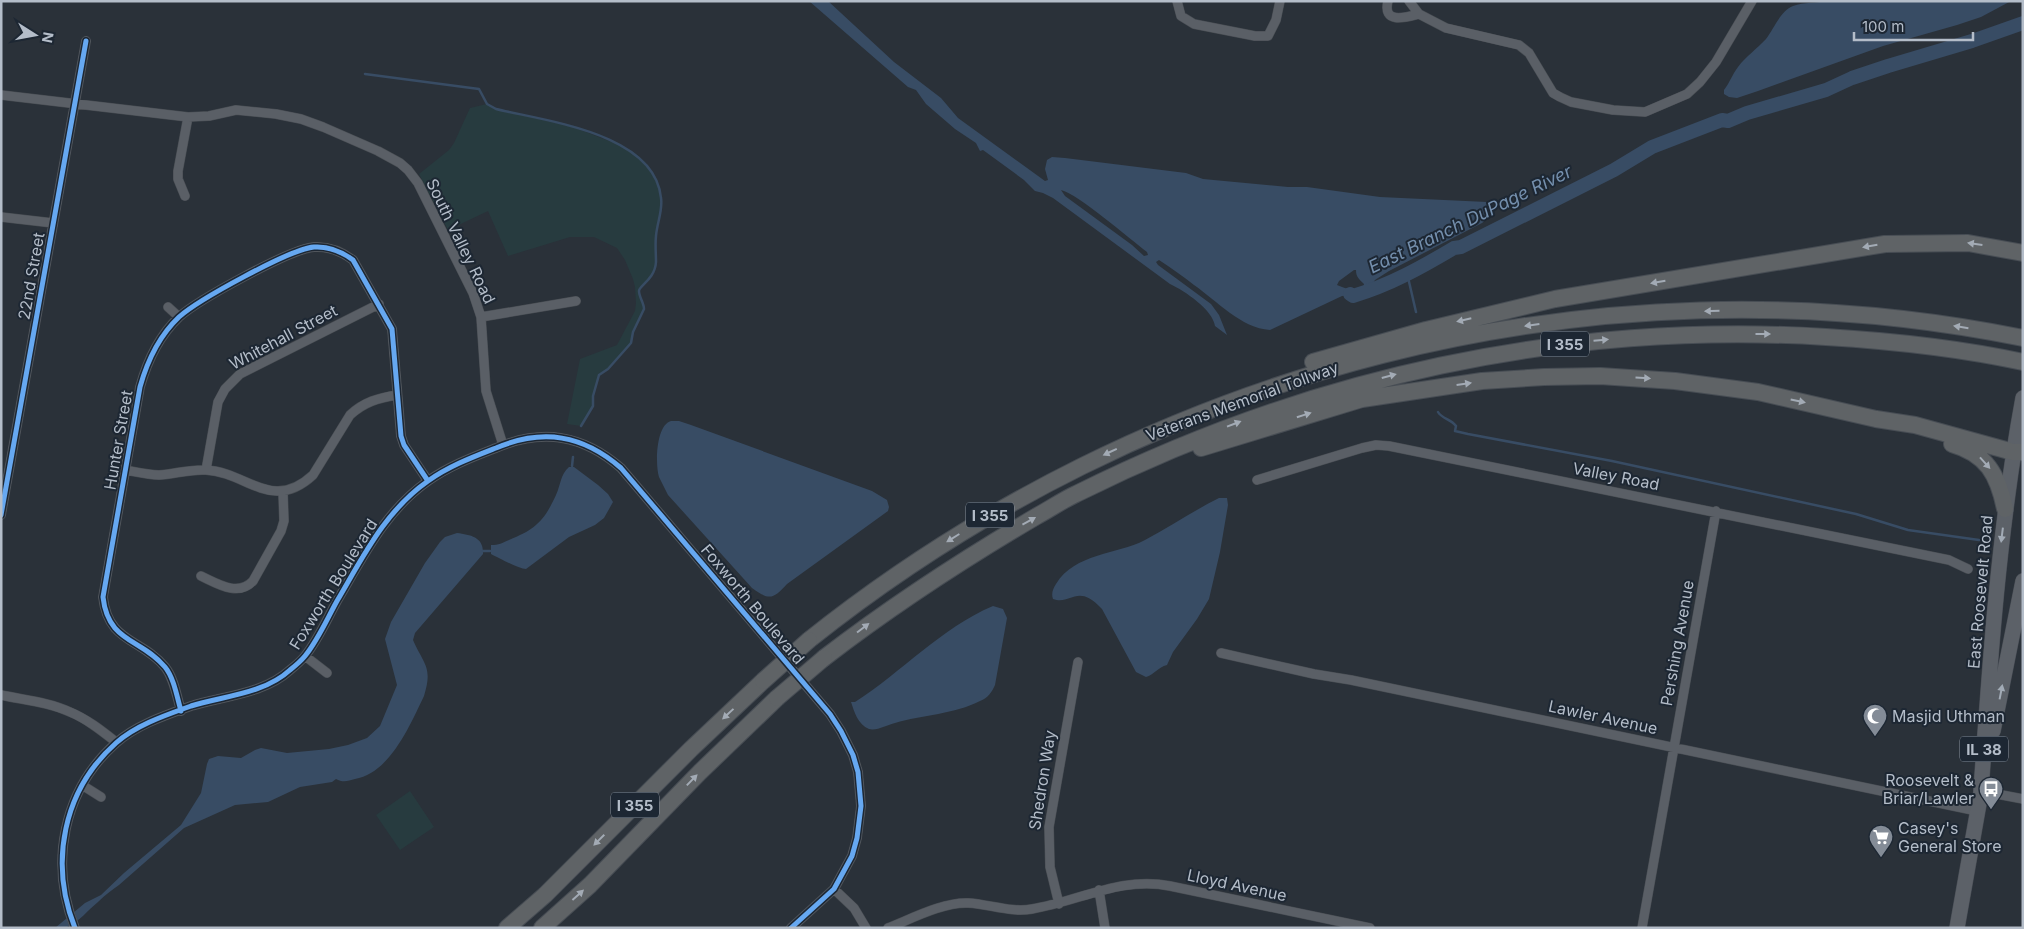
<svg xmlns="http://www.w3.org/2000/svg" width="2024" height="929" viewBox="0 0 2024 929" font-family="Inter,sans-serif">
<style>
.green{fill:#273b3f}
.water{fill:#384c64;fill-rule:evenodd}
.lines{fill:none;stroke-linecap:round;stroke-linejoin:round}
.stream{stroke:#384c64;stroke-width:2.5}
.river{stroke:#384c64;stroke-width:14}
.street-casing{stroke:#484d53;stroke-width:10}
.primary-casing{stroke:#484d55;stroke-width:16}
.highway-casing{stroke:#474d54;stroke-width:18}
.street{stroke:#5a5f66;stroke-width:9}
.primary{stroke:#5c6168;stroke-width:15}
.highway{stroke:#5f6366;stroke-width:16}
.highway-bridge-casing{stroke:#474d54;stroke-width:18;stroke-linecap:butt}
.highway-bridge{stroke:#5f6366;stroke-width:16}
.cycleway-casing{stroke:#1d2733;stroke-width:8}
.cycleway{stroke:#66a8f1;stroke-width:5}
.oneway{fill:#a3abb5}
.oneway2{fill:#a2abb6}
.labels{text-anchor:middle;dominant-baseline:central;stroke-width:4;stroke-linejoin:round;paint-order:stroke}
.shield{fill:#1d2733;stroke:#87909c;stroke-width:1}
.shield-label{font-size:15px;font-weight:bold;fill:#b4bdc9}
.street-label{font-size:16px;fill:#b4bdc9;stroke:#1d2733}
.poi-label{font-size:16px;fill:#b4bdc9;stroke:#1d2733;text-anchor:start}
.water-label{font-size:18px;font-style:italic;fill:#748fad;stroke:#1d2733}
</style>
<rect width="100%" height="100%" fill="#2a3139"/>
<path class="green" d="M487,104L496,109L573,127L622,146L636,154L645,162L654,177L660,191L662,199L656,236V267L651,278L640,287L639,291L644,309L642,315L633,331L631,343L628,348L612,363L608,369L599,376L593,396V406L581,426L567,424L580,359L617,345L635,311L636,303L635,287L633,279L625,260L617,248L594,237H570L508,256L488,211L448,230L419,174L449,150L454,143L470,108Z
M410,791L434,827L400,850L376,815Z"/>
<path class="water" d="M809,1H828L894,62L941,98L958,118L1045,181L1048,180L1045,169L1047,160L1052,157L1065,158L1186,173L1203,179L1288,187H1307L1380,197L1487,202L1491,211L1488,218L1482,223L1389,271L1375,280L1363,298L1352,295L1342,296L1270,330C1241,328 1217,301 1194,285C1183,276 1171,268 1159,260L1156,262L1158,265L1211,304L1219,315L1227,335L1215,326C1213,310 1185,291 1170,284L1053,198L1043,193L1035,191L1024,180L983,150L980,151L976,143L955,129L926,104L916,90L908,87ZM1061,190C1078,194 1130,239 1147,252L1148,255L1144,256L1132,245L1065,196ZM1354,270H1356C1356,277 1359,279 1364,284L1363,288C1353,291 1346,289 1337,285L1339,281Z
M1828,1H2011L1981,17L1957,25L1883,46L1758,91L1737,98L1729,97L1724,94V90C1730,82 1732,75 1738,67C1746,56 1757,49 1766,39C1774,29 1781,10 1793,6C1804,2 1817,3 1828,1Z
M671,421H679L691,425L872,491L887,500L889,507L888,511L787,584C773,599 770,601 752,588L668,495C665,489 662,483 659,477C655,464 656,425 671,421Z
M569,467H574L598,485L608,494L613,502L604,518L595,525L569,537L526,569C519,569 499,558 491,554V545C499,545 502,543 509,540C536,529 544,521 556,495C561,484 560,475 569,467Z
M1219,498H1227L1228,505L1220,552L1209,599L1197,619L1173,652L1167,665C1158,667 1154,675 1146,677L1136,672L1102,609C1077,582 1071,606 1053,599C1051,593 1053,589 1056,584C1075,553 1116,555 1145,540C1170,527 1193,511 1219,498Z
M457,533C471,535 484,537 483,554L415,633L413,640C424,665 433,667 424,696C410,725 390,773 355,779C348,781 343,783 336,779L332,782L300,787L268,802L235,805L184,828L119,885C112,890 105,895 98,902C88,910 79,922 67,927C63,928 58,928 55,928L85,903L101,895L124,873L181,825L201,793L207,764L209,759L218,756L241,758L255,750L261,748L287,753L329,749L348,745L367,738L380,726L397,685L385,639L391,622L425,563L440,542L445,537Z
M993,606L1003,609L1007,618L995,685C992,692 988,698 980,701C955,714 922,715 895,723C887,725 877,731 869,729C858,725 854,711 851,702H855C902,672 941,628 993,606Z"/>
<g class="lines">
<path class="stream" d="M365,74L479,89L487,104L496,109C545,121 655,133 661,198C663,210 657,223 656,236C655,244 656,254 656,262C655,279 639,286 639,291C639,297 644,303 644,309L633,332L631,343L608,369L599,375L593,396V406L581,426
M1407,273L1416,312
M1438,412C1442,419 1451,419 1456,426L1455,431L1468,434L1612,461L1856,514L1908,530L1979,540
M572,466L573,457
M483,551H490"/>
<path class="river" d="M1350,294L1353,296C1390,285 1422,267 1454,248L1461,247L1614,170L1652,147L1722,120L1728,121L1747,113L1826,90L1852,78L1888,66L1972,41L2023,23"/>
<defs>
<path id="street" d="M1177,1L1181,16L1194,24L1255,36H1268L1276,20L1280,1
M1388,1C1382,25 1407,17 1419,14
M1409,1L1419,14L1446,28L1519,45L1529,53L1553,93L1560,97L1571,102L1613,110L1645,112L1687,94L1700,82L1716,62L1752,1
M1,95L188,117L209,116L236,110L276,114L301,119L323,127L378,151L400,163L408,170L418,183L473,293L481,317L486,391L503,445
M185,196L178,179V171L188,117
M1,217L53,223
M168,307L179,317
M481,317L576,301
M125,470C136,472 148,475 159,475C175,474 190,469 206,470C247,472 272,513 313,475L350,415C364,402 378,398 397,395
M206,470L218,402L225,389L240,374L379,304
M1257,480L1362,448L1376,445L1389,446L1949,560L1968,569
M1,515L86,41
M201,576C218,584 238,597 253,581L281,531L284,521L283,492
M1221,653L1314,674L1351,680L1977,811
M305,656L327,673
M1,695C24,700 49,702 70,712C87,719 102,731 116,742
M181,711C177,697 174,678 165,667C141,638 108,643 103,597L140,387C147,362 160,335 179,317C198,300 290,249 314,247C329,246 341,251 353,260L392,329L401,436L404,445L428,481
M82,785L101,797
M1981,791L2023,799
M834,889L854,908L866,928
M1099,890L1105,928
M1059,904L1050,867L1049,827L1078,662
M75,928C49,863 63,790 116,743C136,725 166,715 191,706C223,696 264,694 290,670C295,666 301,661 305,656C318,640 327,619 337,601C363,557 385,511 428,481C449,466 473,457 496,448C543,428 583,435 621,468L830,714L841,731L853,755L858,772L861,806L857,838L852,856L834,889L791,928
M888,928C911,919 943,902 968,903C989,904 1011,913 1032,909C1080,901 1121,876 1170,886L1370,928
M1642,928L1716,511"/>
<path id="primary" d="M1993,731L2023,581
M1981,791C1990,659 1999,528 2023,398
M1957,928L1983,781"/>
<path id="highway" d="M1313,362L1426,330L1555,299L1885,244L1968,243L2023,253
M1952,444C1987,454 1998,475 2005,509
M1201,448L1362,399L1482,381L1544,377L1600,376L1675,381L1758,392L1876,419L1915,425L2013,452H2023
M809,640C1149,369 1595,251 2023,338
M824,658C893,605 962,560 1037,516C1050,509 1063,500 1076,494C1310,377 1564,321 1826,337C1892,341 1958,348 2023,362
M507,928L545,895L691,749L763,681
M542,928L590,885L700,772L777,698"/>
</defs>
<use href="#street" class="street-casing"/>
<use href="#primary" class="primary-casing"/>
<use href="#highway" class="highway-casing"/>
<use href="#street" class="street"/>
<use href="#primary" class="primary"/>
<use href="#highway" class="highway"/>
<defs>
<path id="highway-bridge" d="M763,681L809,640
M777,698L824,658"/>
</defs>
<use href="#highway-bridge" class="highway-bridge-casing"/>
<use href="#highway-bridge" class="highway-bridge"/>
<defs>
<path id="cycleway" d="M1,515L86,41
M181,711C177,697 174,678 165,667C141,638 108,643 103,597L140,387C147,362 160,335 179,317C198,300 290,249 314,247C329,246 341,251 353,260L392,329L401,436L404,445L428,481
M75,928C49,863 63,790 116,743C136,725 166,715 191,706C223,696 264,694 290,670C295,666 301,661 305,656C318,640 327,619 337,601C363,557 385,511 428,481C449,466 473,457 496,448C543,428 583,435 621,468L830,714L841,731L853,755L858,772L861,806L857,838L852,856L834,889L791,928"/>
</defs>
<use href="#cycleway" class="cycleway-casing"/>
<use href="#cycleway" class="cycleway"/>
</g>
<defs><path id="oneway-solid" d="M-6-.8H1V-3.2L6.5 0L1 3.2V.8H-6Z" transform="scale(1.25)"/></defs>
<g class="oneway">
<use href="#oneway-solid" transform="translate(1975 244) rotate(-172)"/>
<use href="#oneway-solid" transform="translate(1870 246) rotate(170)"/>
<use href="#oneway-solid" transform="translate(1658 282) rotate(170)"/>
<use href="#oneway-solid" transform="translate(1712 311) rotate(179)"/>
<use href="#oneway-solid" transform="translate(1464 320) rotate(167)"/>
<use href="#oneway-solid" transform="translate(1532 325) rotate(172)"/>
<use href="#oneway-solid" transform="translate(1961 327) rotate(-171)"/>
<use href="#oneway-solid" transform="translate(1763 334)"/>
<use href="#oneway-solid" transform="translate(1601 340) rotate(-5)"/>
<use href="#oneway-solid" transform="translate(1389 376) rotate(-15)"/>
<use href="#oneway-solid" transform="translate(1643 378) rotate(3)"/>
<use href="#oneway-solid" transform="translate(1464 384) rotate(-8)"/>
<use href="#oneway-solid" transform="translate(1798 401) rotate(12)"/>
<use href="#oneway-solid" transform="translate(1304 415) rotate(-18)"/>
<use href="#oneway-solid" transform="translate(1234 424) rotate(-21)"/>
<use href="#oneway-solid" transform="translate(1110 452) rotate(155)"/>
<use href="#oneway-solid" transform="translate(1985 463) rotate(48)"/>
<use href="#oneway-solid" transform="translate(1029 521) rotate(-29)"/>
<use href="#oneway-solid" transform="translate(953 538) rotate(148)"/>
<use href="#oneway-solid" transform="translate(863 628) rotate(-37)"/>
<use href="#oneway-solid" transform="translate(728 714) rotate(137)"/>
<use href="#oneway-solid" transform="translate(692 780) rotate(-46)"/>
<use href="#oneway-solid" transform="translate(599 840) rotate(135)"/>
<use href="#oneway-solid" transform="translate(578 895) rotate(-42)"/>
</g>
<g class="oneway2">
<use href="#oneway-solid" transform="translate(2002 535) rotate(97)"/>
<use href="#oneway-solid" transform="translate(2001 692) rotate(-79)"/>
</g>
<defs>
<symbol id="mosque-pin" viewBox="-11 -11 22 30"><path d="M0 17L-7.5 6A9.5 9.5 0 1 1 7.5 6Z" fill="#848c97" stroke="#1d2733"/><path d="M3.5-4.9A6 6 0 1 0 3.5 4.9A5 5 0 1 1 3.5-4.9Z" fill="#fff"/></symbol>
<symbol id="bus-pin" viewBox="-11 -11 22 30"><path d="M0 17L-7.5 6A9.5 9.5 0 1 1 7.5 6Z" fill="#848c97" stroke="#1d2733"/><path d="M-5-6H5V4H4V6H2V4H-2V6H-4V4H-5ZM-3.5-4V0h7V-4ZM-3.5 1.2v1.5H-2V1.2ZM2 1.2v1.5H3.5V1.2Z" fill="#fff"/></symbol>
<symbol id="supermarket-pin" viewBox="-11 -11 22 30"><path d="M0 17L-7.5 6A9.5 9.5 0 1 1 7.5 6Z" fill="#848c97" stroke="#1d2733"/><path d="M-6-5.5h2.5l.6 2H6L4.5 2H-2.5L-4.4-4H-6ZM-1.5 3.2a1.3 1.3 0 1 0 .1 0ZM3 3.2a1.3 1.3 0 1 0 .1 0Z" fill="#fff"/></symbol>
</defs>
<g fill-rule="evenodd">
<use href="#mosque-pin" x="1861" y="702" width="28" height="38"/>
<use href="#bus-pin" x="1977" y="775" width="28" height="38"/>
<use href="#supermarket-pin" x="1867" y="823" width="28" height="38"/>
</g>
<g class="labels">
<g class="shield">
<rect x="1541" y="331.5" width="48" height="25" rx="4"/>
<rect x="966" y="502.5" width="48" height="25" rx="4"/>
<rect x="1960" y="736.5" width="48" height="25" rx="4"/>
<rect x="611" y="792.5" width="48" height="25" rx="4"/>
</g>
<g class="shield-label">
<text x="1565" y="344">I 355</text>
<text x="990" y="515">I 355</text>
<text x="1984" y="749">IL 38</text>
<text x="635" y="805">I 355</text>
</g>
<g class="street-label">
<text transform="translate(461 241) rotate(64)">South Valley Road</text>
<text transform="translate(31 276) rotate(-80)">22nd Street</text>
<text transform="translate(283 337) rotate(-28)">Whitehall Street</text>
<text transform="translate(1242 401) rotate(-20)">Veterans Memorial Tollway</text>
<text transform="translate(118 440) rotate(-80)">Hunter Street</text>
<text transform="translate(1616 476) rotate(11)">Valley Road</text>
<text transform="translate(333 584) rotate(-58)">Foxworth Boulevard</text>
<text transform="translate(1980 592) rotate(-85)">East Roosevelt Road</text>
<text transform="translate(753 604) rotate(50)">Foxworth Boulevard</text>
<text transform="translate(1677 643) rotate(-80)">Pershing Avenue</text>
<text transform="translate(1603 717) rotate(12)">Lawler Avenue</text>
<text transform="translate(1042 780) rotate(-81)">Shedron Way</text>
<text transform="translate(1237 885) rotate(12)">Lloyd Avenue</text>
</g>
<g class="poi-label">
<text x="1892" y="716">Masjid Uthman</text>
<text x="1974" y="780" text-anchor="end">Roosevelt &amp;<tspan x="1974" dy="18">Briar/Lawler</tspan></text>
<text x="1898" y="828">Casey's<tspan x="1898" dy="18">General Store</tspan></text>
</g>
<g class="water-label">
<text transform="translate(1470 219) rotate(-26)">East Branch DuPage River</text>
</g>
</g>
<rect width="2024" height="929" fill="none" stroke="#b4bdc9" stroke-width="5"/>
<g transform="translate(35 35) rotate(101)" stroke="#1d2733" stroke-width="4" paint-order="stroke">
<path d="M0-4L9 19L0 12L-9 19Z" fill="#b4bdc9"/>
<text y="-8" font-size="14" font-weight="bold" text-anchor="middle" fill="#b4bdc9">N</text>
</g>
<path d="M1854 32v8h119v-8" fill="none" stroke="#b4bdc9" stroke-width="2.5"/>
<text x="1862" y="32" font-size="15" fill="#b4bdc9" stroke="#1d2733" stroke-width="4" paint-order="stroke">100 m</text>
</svg>
